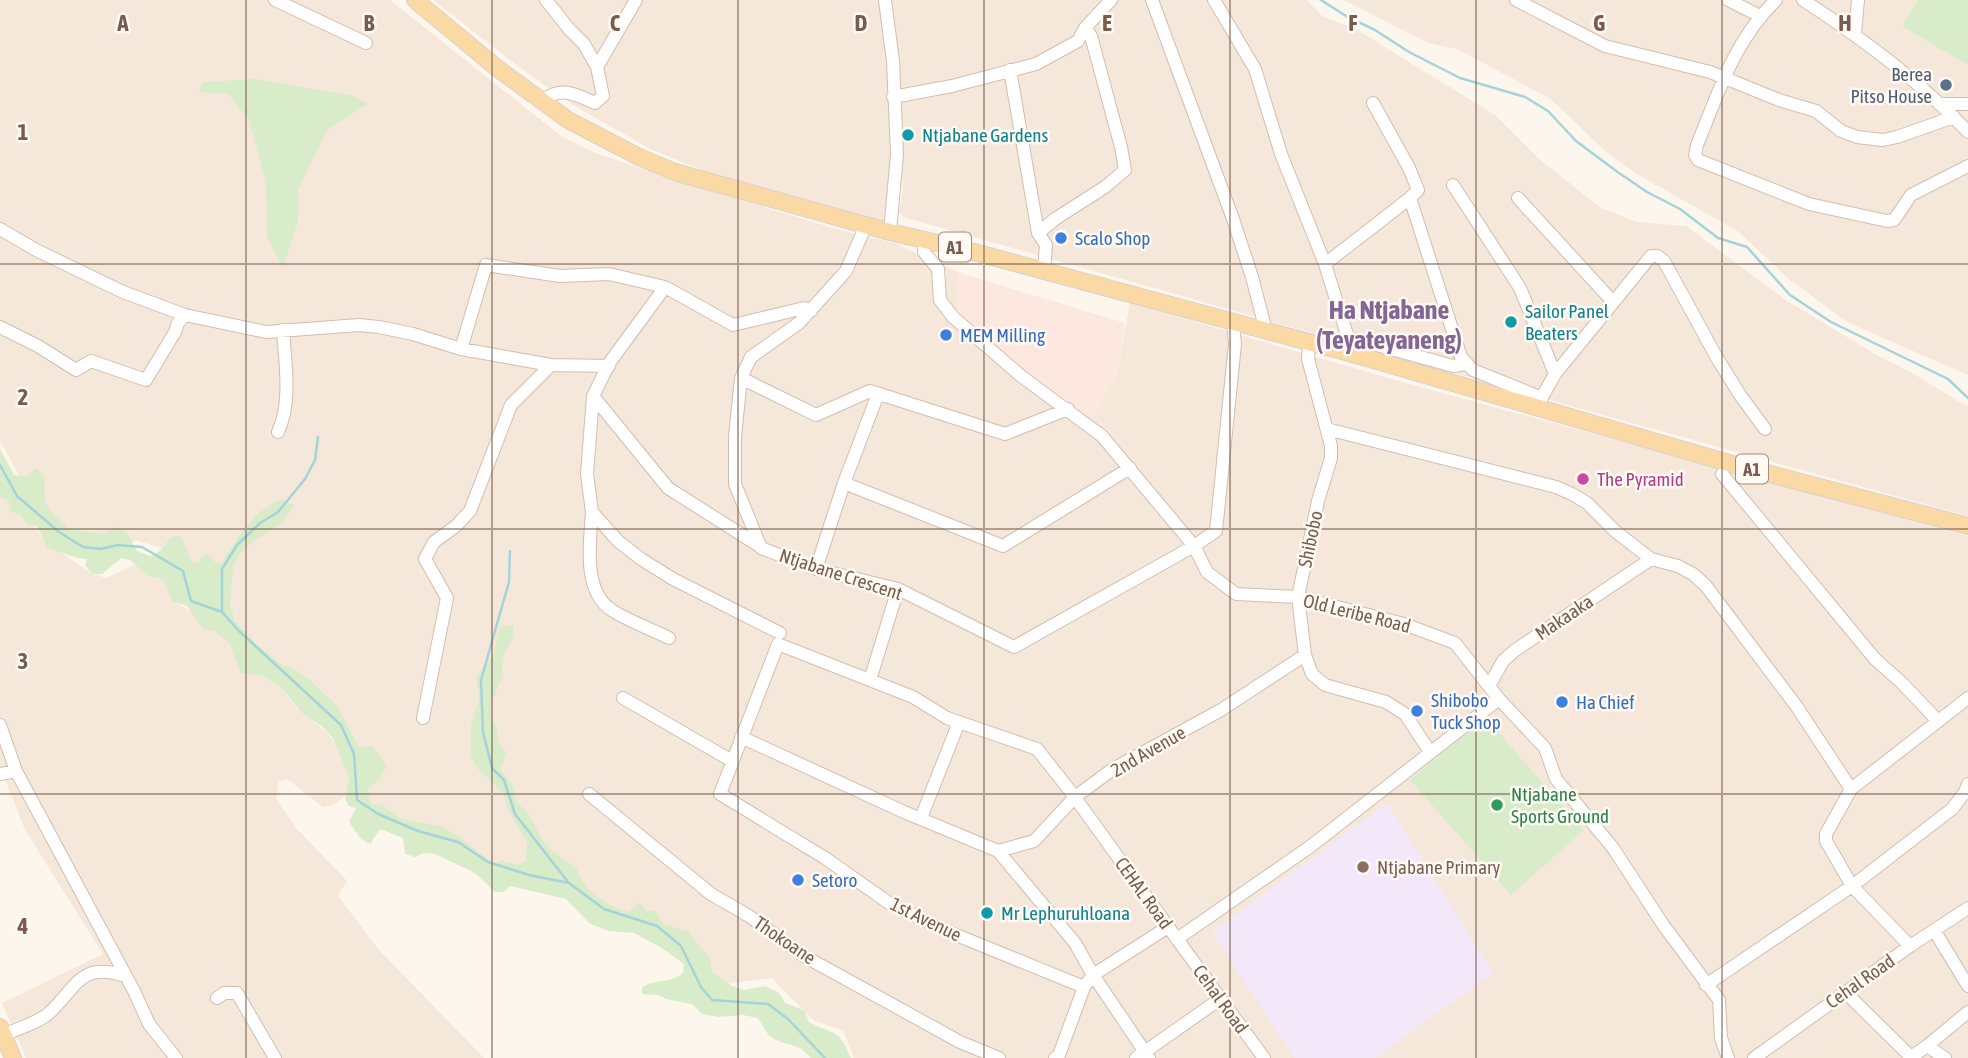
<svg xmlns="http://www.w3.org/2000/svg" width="1968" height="1058" viewBox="0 0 1968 1058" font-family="'Asap Condensed',sans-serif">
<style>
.residential{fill:#f5e8da}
.commercial{fill:#fde8e0}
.education{fill:#f3e8fa}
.green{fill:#d8ecc9}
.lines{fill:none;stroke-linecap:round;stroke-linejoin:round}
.stream{stroke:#a5d3da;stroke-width:2.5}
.minor-casing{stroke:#d1beb0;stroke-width:14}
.major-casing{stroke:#dad1cd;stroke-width:18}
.minor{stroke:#fff;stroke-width:12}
.major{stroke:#fbd9a5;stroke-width:16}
.grid{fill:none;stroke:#7a5c4d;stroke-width:2;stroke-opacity:0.55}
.service-dot{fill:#5c6f8a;stroke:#fffaf3;stroke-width:2.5}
.culture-dot{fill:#0f9aa8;stroke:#fffaf3;stroke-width:2.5}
.shop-dot{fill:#3f7fe0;stroke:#fffaf3;stroke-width:2.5}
.hotel-dot{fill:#d1479c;stroke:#fffaf3;stroke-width:2.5}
.leisure-dot{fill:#2e9e5b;stroke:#fffaf3;stroke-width:2.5}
.education-dot{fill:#8d6e63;stroke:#fffaf3;stroke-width:2.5}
.labels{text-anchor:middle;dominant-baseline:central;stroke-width:5;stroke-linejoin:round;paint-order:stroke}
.shield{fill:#fffaf3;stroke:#a28b7f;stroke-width:2}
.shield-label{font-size:18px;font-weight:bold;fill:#7a5c4d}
.service-label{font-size:19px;fill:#4e5e75;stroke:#fffaf3;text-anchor:end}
.culture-label{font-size:19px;fill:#0d838f;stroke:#fffaf3;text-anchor:start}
.shop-label{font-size:19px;fill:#366cbe;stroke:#fffaf3;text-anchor:start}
.hotel-label{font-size:19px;fill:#b23c85;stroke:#fffaf3;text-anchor:start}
.street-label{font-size:19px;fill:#7a5c4d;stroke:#fffaf3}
.leisure-label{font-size:19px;fill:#27864d;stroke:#fffaf3;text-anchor:start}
.education-label{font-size:19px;fill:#785e54;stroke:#fffaf3;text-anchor:start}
.district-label{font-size:26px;font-weight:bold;fill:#846695;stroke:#fffaf3}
.grid-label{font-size:23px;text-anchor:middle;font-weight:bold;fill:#7a5c4d;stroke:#fffaf3;stroke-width:5;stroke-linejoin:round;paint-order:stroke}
</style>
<rect width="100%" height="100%" fill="#fdf6ec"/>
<path class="residential" d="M0,0H390L561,136L593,152L685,183L843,231L894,243L957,272L958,317L1117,374L1130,303L1395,380L1968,536V1058H854L843,1031L813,1020L772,978L714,985L683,956L567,891L502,872L370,814L345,752L175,556L159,547L138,541L106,543L79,536L60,523L26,487L0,441Z
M433,0H880L887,37L893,160L885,223L707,172L650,149L573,105L515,64Z
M890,0H1307L1321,15L1359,31L1495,115L1538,158L1601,208L1636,222L1686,226L1784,299L1880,357L1909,371L1968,407V516L1599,414L903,217L899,212L903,190L895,23Z
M1344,0H1968V375L1849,323L1790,280L1739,232L1635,173L1604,150L1551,99L1457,49L1428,43Z
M0,481L44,540L92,574L107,578L135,564L148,576L164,580L170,594L177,603L193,613L230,644L232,651L260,675L280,686L296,707L328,733L336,745L349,778L346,795L334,805L323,807L287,779L279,781L276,798L297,829L347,881L338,896L379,950L484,1058H26L2,1003L103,954L25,830L4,777L0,778Z"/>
<path class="commercial" d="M957,272L1125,323L1117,374L1094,417L1085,421L958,317Z"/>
<path class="education" d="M1387,803L1493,973L1375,1058H1295L1212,932Z"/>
<path class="green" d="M1918,0H1968V65L1902,26Z
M254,79L353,96L368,104L327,130L298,190V221L283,268L267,238L266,183L249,120L228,94L198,92L203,82Z
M0,449L14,475L26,477L35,468L44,475C45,483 43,496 46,504C49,511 63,521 69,529L104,534L116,527L126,531L137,551L151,556L160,551L171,537L181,536L192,562L198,563L202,556L209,555L216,563L222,562C238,536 253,511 282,499L294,506L283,522L252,542L240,554L233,566L230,605L235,620L254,642L279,663L297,671L310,680L338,707L359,748L373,746L387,766L379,779L368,789L371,805L381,804L400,819L440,826L460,837L492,863L502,861L517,865L526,861L527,843L508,810L503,793L477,768L471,757V726L479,699L477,677L494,652L500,627L513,625L514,636L504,655L502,666L503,675L492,701L491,720L497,728L498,741L507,754L500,769L512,784L517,803C532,813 535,830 546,844C554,854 566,860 577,868C580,889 610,908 629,912L639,902L646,911L654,910L664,925L687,931L710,958L711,971L732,986L744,990L765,986L779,993L785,1003L805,1011L809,1022C835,1036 838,1027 851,1058H811C796,1041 793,1048 776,1040C766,1035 763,1026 758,1018L743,1015L718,1017L702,1014L692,1004L666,999L658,995L642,994V988C655,978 671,984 683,973L684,964L660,947L634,933L609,931L590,924L566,899L510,886L504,892H495L475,873L435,854L423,853L415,857L405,854L403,838L380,829L370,844L361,839L349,822L356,808L349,806L345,799L349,778L333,738L323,727L303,714L280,686L260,675L240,673L230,644L213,630L204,631L187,606L172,601L164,580L148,576L130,560L121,558L102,574H92L85,565L87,559L77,558L45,547L44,540L36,526L27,524L21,515L11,512L9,501L0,497Z
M1484,716L1584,830L1511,895L1410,780Z"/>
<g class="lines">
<path class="stream" d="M1321,0L1346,16L1375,30L1409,52L1460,78L1525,97L1548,111L1576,141L1619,173L1647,192L1680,209L1718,238L1747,247L1790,295L1831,322L1948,379L1968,398
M0,465L17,496L59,532L83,547L100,549L118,545L142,547L183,571L191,601L222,612L238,630L341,725L354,754L357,800L378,814L418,831L458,842L488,862L529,875L569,883L604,909L657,926L681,946L701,987L712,1000L768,1004L788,1019L825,1058
M510,551L509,582L481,680L483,732L492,768L504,780L515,814L568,882
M222,612V569L237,545L260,523L278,512L305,479L315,460L318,437"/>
<defs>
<path id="minor" d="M275,0L366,43
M546,0L569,29L584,44L597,67
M885,0L893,61L897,154L890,232
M1152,0L1233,219L1252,277L1266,331
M1214,0L1255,69L1281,154L1325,264L1353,354
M1516,0L1605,46L1710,72L1779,100L1816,111L1841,131L1857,137L1883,140L1897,137L1954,117
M1728,0L1760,16
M1776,0C1734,41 1719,91 1697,145L1695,155L1698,160L1809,204L1887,221L1894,220L1911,195L1968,166
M1803,0C1860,37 1921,82 1968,132
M1855,34L1858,0
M1010,70L1038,233L1046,245L1044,272
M893,97L952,86L1036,64L1078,41L1085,28L1111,0
M540,102C560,86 574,93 595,103L603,96L597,67L636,0
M1939,104H1968
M1453,185L1520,288L1555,374
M1410,198L1461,357L1473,370L1542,398
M1518,198L1613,302
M866,225L846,271L799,323L751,357L741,378L735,436V484L761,548L816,569L898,589L1014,647L1194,546L1216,531L1235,344L1233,323
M0,229L36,250L123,292L185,315L266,332L359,325L379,327L413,334L461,349L551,365L609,366
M1038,233L1055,219L1105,187L1125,170L1121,147L1091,36L1085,28
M925,240L924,252L938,269L940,300L953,317L1021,376L1102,436L1194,546L1207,572L1236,594L1298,597L1404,624L1455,643L1499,699L1545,748L1556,779L1613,848L1664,926L1719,1000L1721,1038L1728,1058
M1325,264L1410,198L1418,190L1409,168L1373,103
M0,327L38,346L76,370L91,361L146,380L175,332L178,323L185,315
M1348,337L1453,366L1466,364
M1309,343L1308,359L1331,446V458L1318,501L1298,597L1305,655L1312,674L1325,685L1386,702L1405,714L1430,752
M461,349L486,265L560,276L609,274L665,287
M741,378L816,415L870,391L1005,434L1068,409
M593,396L668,488L761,547
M1537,406L1555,374L1651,256H1657L1664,261L1717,358L1740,395L1765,429
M1327,429L1556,487L1572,494L1587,503L1615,531L1651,559L1678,566L1693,574L1706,586L1797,707L1851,789
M278,432C292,402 285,362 283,330
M1722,474L1875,659L1902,683L1938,721
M844,483L1003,546L1130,468
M592,512C590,543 582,592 613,611C631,622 651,629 669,638
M816,569L844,483L878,394
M780,633L673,579L641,559L618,541L592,512L587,474L593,396L610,362L665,287L733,325L804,308L811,311
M870,680L898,589
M1489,686L1503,661L1514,651L1651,559
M623,698L732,761
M423,718L447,598L425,559L434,542L456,526L470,511L511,405L551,365
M0,725L16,771L134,991L149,1024L176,1058
M741,737L904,812L998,851L1034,841L1075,797L1113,769L1221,710L1305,655
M0,774L16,771
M589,794L711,894L749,916L804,956L960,1042L999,1058
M921,818L959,722
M998,851L1075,943L1093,975L1149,1058
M1168,927L1093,975L1084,987L944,930L889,903L825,858L720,794L778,644L913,697L947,718L1037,749L1071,792L1177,939L1311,846L1499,699
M1934,930L1968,986
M1177,939L1264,1058
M1910,946L1852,886L1826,841V834L1851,789L1968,698
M1706,985L1852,886L1952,809L1965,792L1968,784
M1845,992L1911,1057
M217,998L224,993H237L275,1058
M3,1035C17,1029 37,1023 48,1014C77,988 79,961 125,976
M1927,1046L1945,1058
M1055,1058L1059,1055L1084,987
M1136,1058L1220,999
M1754,1058L1910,946L1968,908
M1910,1058L1927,1046L1968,1012"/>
<path id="major" d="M415,0L497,68L568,120L639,157L675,172L890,232L959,248L1353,354L1732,464L1968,526
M0,1027L13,1058"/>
</defs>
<use href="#minor" class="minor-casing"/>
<use href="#major" class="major-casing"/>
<use href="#minor" class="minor"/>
<use href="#major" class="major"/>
</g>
<path class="grid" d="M246,0V1058M492,0V1058M738,0V1058M984,0V1058M1230,0V1058M1476,0V1058M1722,0V1058M0,264H1968M0,529H1968M0,794H1968"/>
<circle class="service-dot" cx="1946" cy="85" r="7"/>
<g class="culture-dot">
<circle cx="908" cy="135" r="7"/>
<circle cx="1511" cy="322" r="7"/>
<circle cx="987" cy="913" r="7"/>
</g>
<g class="shop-dot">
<circle cx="1061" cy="238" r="7"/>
<circle cx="946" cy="335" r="7"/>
<circle cx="1562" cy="702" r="7"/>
<circle cx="1417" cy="711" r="7"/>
<circle cx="798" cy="880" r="7"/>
</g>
<circle class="hotel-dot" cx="1583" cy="479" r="7"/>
<circle class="leisure-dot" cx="1497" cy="805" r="7"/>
<circle class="education-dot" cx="1363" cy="867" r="7"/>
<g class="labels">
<g class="shield">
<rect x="939" y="232.5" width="32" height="29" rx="5"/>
<rect x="1736" y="454.5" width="32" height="29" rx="5"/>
</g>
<g class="shield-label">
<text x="955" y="247">A1</text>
<text x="1752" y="469">A1</text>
</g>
<g class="service-label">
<text x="1932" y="74">Berea<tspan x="1932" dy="22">Pitso House</tspan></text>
</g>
<g class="culture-label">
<text x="922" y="135">Ntjabane Gardens</text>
<text x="1525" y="311">Sailor Panel<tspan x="1525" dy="22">Beaters</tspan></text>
<text x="1001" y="913">Mr Lephuruhloana</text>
</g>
<g class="shop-label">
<text x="1075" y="238">Scalo Shop</text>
<text x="960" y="335">MEM Milling</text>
<text x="1431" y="700">Shibobo<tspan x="1431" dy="22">Tuck Shop</tspan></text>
<text x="1576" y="702">Ha Chief</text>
<text x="812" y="880">Setoro</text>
</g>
<g class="hotel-label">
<text x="1597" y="479">The Pyramid</text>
</g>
<g class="street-label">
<text transform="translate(1310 539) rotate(-78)">Shibobo</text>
<text transform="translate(841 574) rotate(18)">Ntjabane Crescent</text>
<text transform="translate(1357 613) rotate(14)">Old Leribe Road</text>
<text transform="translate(1564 617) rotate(-34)">Makaaka</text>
<text transform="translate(1148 751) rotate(-30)">2nd Avenue</text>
<text transform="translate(1144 893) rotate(54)">CEHAL Road</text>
<text transform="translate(926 919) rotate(26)">1st Avenue</text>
<text transform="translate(785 940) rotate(34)">Thokoane</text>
<text transform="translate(1860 981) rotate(-35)">Cehal Road</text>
<text transform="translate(1221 999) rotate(54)">Cehal Road</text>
</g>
<g class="leisure-label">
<text x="1511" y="794">Ntjabane<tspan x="1511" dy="22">Sports Ground</tspan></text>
</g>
<g class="education-label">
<text x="1377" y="867">Ntjabane Primary</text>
</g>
<g class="district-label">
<text x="1389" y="310">Ha Ntjabane<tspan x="1389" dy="30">(Teyateyaneng)</tspan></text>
</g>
</g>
<g class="grid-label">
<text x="123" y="31">A</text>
<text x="369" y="31">B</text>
<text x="615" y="31">C</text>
<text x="861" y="31">D</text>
<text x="1107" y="31">E</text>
<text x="1353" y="31">F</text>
<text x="1599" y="31">G</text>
<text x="1845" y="31">H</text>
<text x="23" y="140">1</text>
<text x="23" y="405">2</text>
<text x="23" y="669">3</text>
<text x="23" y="934">4</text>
</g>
</svg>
